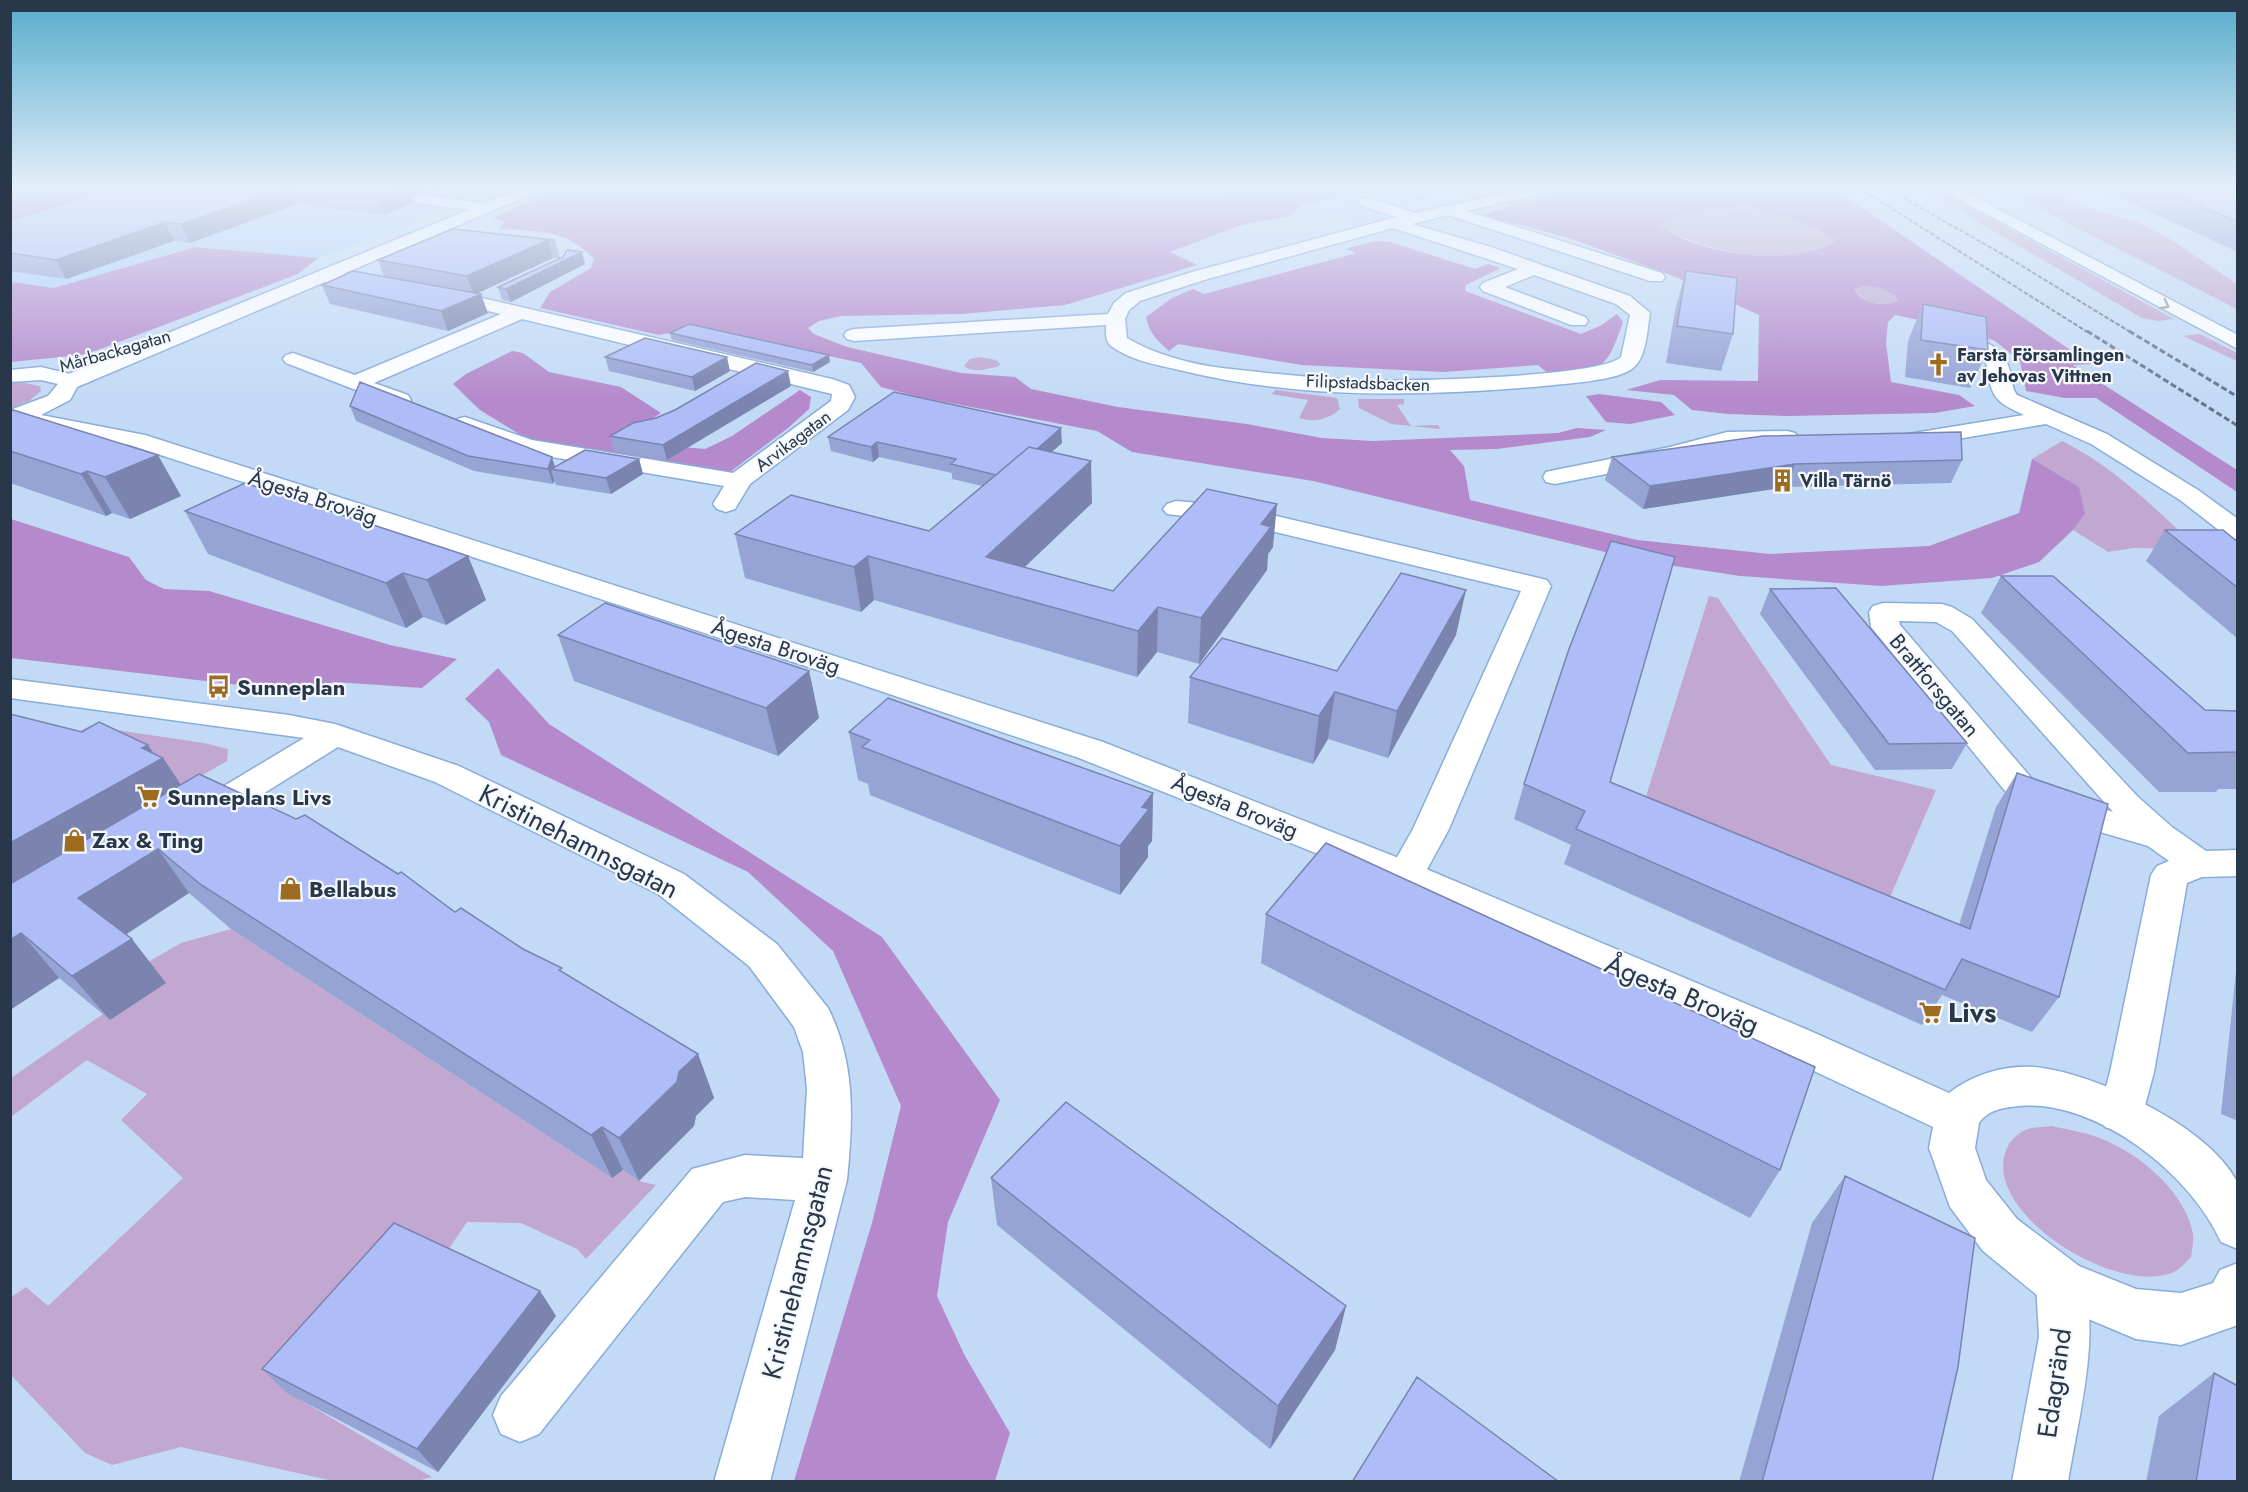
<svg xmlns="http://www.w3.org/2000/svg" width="2248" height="1492" viewBox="0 0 2248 1492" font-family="Jost,sans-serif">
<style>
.built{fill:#afd2fc}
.green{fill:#c2a7d1}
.forest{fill:#b58acc;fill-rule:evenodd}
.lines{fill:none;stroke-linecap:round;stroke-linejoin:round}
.minor-casing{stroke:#88adda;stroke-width:3}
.major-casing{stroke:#88adda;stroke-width:3}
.minor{fill:#fff;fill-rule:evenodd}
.major{fill:#fff;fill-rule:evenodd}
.rail-far1{stroke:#64768c;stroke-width:2;stroke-dasharray:4.5 2;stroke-linecap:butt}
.rail{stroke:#64768c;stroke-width:3;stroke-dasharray:6 3;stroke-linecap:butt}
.wall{fill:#96a3d5}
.shaded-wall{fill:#7a84ae}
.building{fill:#aebdf8;stroke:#7a84ae;stroke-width:1.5}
.oneway{stroke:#949ba4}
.labels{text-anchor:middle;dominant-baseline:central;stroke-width:4.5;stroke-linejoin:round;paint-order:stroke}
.far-street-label{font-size:18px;fill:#283749;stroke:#f4f8fd}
.far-poi-label{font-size:18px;font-weight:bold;fill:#283749;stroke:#f4f8fd;text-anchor:start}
.street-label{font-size:22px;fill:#283749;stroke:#f4f8fd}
.poi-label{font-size:22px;font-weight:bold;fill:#283749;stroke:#f4f8fd;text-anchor:start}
.near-street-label{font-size:27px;fill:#283749;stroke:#f4f8fd}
.near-poi-label{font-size:27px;font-weight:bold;fill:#283749;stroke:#f4f8fd;text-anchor:start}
</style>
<rect width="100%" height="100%" fill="#c3daf6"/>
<path class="built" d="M11,188H499L318,259L195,246L55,288L11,282Z
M1389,188H1398L1434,200L1359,224L1314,208Z"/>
<path class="green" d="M1920,188H1935L2174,319L2158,321L2142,318Z
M1998,188H2049L2073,203L2137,222L2170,239L2237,284V309Z
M1743,207C1774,214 1811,220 1836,241C1794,268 1700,254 1661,225L1681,215Z
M1862,286L1880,288L1895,295L1898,301C1884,307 1861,304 1854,288Z
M2200,334L2237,353V361L2183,336Z
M980,357L996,360L1000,364L999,366C987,369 973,374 964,366L970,359Z
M11,383H24L40,386L41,391L29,401L11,408Z
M1276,390L1337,398L1340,409C1329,419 1314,423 1299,418L1308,400L1271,394Z
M1358,399H1404V404L1397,405L1411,426L1438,425L1440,429L1391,424L1359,408Z
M2062,441C2115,467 2155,509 2199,549L2134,548L2108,552L2073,530L2085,514L2032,459Z
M1709,596L1718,598L1831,765L1936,790L1885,909L1642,809Z
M89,726L204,743L228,749L227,761L163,798L66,739Z
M231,929L612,1178L623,1170L639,1181L656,1185L586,1259L577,1249L521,1223L467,1222L440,1262L287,1392L432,1477L414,1482L333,1481L181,1447L112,1465L85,1453L11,1375V1297L26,1287L48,1306L183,1178L121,1120L147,1094L87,1060L11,1117V1078L103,1014L143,965L181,943Z
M2051,1126C2071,1130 2090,1133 2109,1142C2144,1158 2186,1194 2193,1234C2194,1241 2192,1250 2191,1257C2186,1262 2180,1269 2174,1272C2116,1298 1975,1209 2008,1146C2012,1138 2020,1132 2028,1129C2035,1127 2044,1127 2051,1126Z"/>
<path class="forest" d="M11,188H106L11,224Z
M556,188H1044L1058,195L1097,191L1122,195L1191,196L1298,192L1321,188H1378L1303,205L1287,217L1241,225L1170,252L1197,265L1065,305L962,314L841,316L819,321L808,328L814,334L847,347L961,373L1015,377L1031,389L1118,407L1247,424L1322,438L1373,441L1558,433L1577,428L1606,430L1590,437L1497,449L1450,450L1464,466L1470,500L1637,540L1770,554L1929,546L2019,513L2032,459L2079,487L2085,514L2073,530L2039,562L1992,578L1881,586L1740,576L1642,561L1313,481L1132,452L1097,431L919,397L881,387L861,363L738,336L723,331L695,327L659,335L540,308L550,292L591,268L594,259C569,230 532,230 498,229L505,222L493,218Z
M1581,188H1833L2091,364L2073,365L2237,470V492L2096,398H2065L2026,391L2020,361L1995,341L1970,331L1895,315L1888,322L1886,343L1891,382L1959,395L1975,406L1935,413L1789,416L1728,414L1692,410L1674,395L1626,390L1660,380L1758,381L1759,315L1676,277L1569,238L1482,215L1519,203ZM1743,207C1773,214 1811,220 1836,241C1797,267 1696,256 1661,225L1681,215ZM1862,286L1880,288L1895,295L1898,301C1884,307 1861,304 1854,289Z
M1375,241L1390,242L1475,269L1488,264L1501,268L1466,285L1465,291L1581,334L1600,326L1617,314L1623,322C1605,374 1602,369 1550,375L1538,365L1444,372L1301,365L1178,344L1169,351C1157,340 1149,333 1146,317L1172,298L1193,289L1204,294L1357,253L1345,249Z
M195,247L318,258L298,274L98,350L81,355L11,362V282L54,288Z
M512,351L523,353L549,372L621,387L661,413L635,430L660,445L705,449L732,436L800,390L811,397L809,409L788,428L730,472L530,441L480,410L453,384L466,374Z
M1599,394L1661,402L1675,415L1630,424L1606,422L1586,396Z
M11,519L129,557L146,580L164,589L209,591L390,645L457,659L422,688L335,682L290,691L11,658Z
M498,668L549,724L882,937L1000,1100L948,1222L937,1296L965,1356L1010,1433L995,1481H794L872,1223L901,1106L833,951L748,872L501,755L489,722L465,699Z"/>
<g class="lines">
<defs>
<path id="minor" d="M521,188H542L539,191L343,274L386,281L389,285L386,289L380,290L325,282L77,387L69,388L61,387L58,382L61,377L468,210L416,203L414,200L416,197L422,195L485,203Z
M1528,188H1557L1554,191L1467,211L1662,273L1665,277L1662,281H1650L1448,215L1412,224L1491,247L1630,296L1650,313C1647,330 1647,357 1633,368C1619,380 1573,383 1554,385C1429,397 1298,400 1175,369C1153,364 1130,360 1111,346C1105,341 1106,333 1106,325L854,341L847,339L844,335L847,331L854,329L1108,314L1114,303L1126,293L1192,272L1396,217L1360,205L1358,202L1360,199H1372L1415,213ZM1393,228L1518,269L1483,283L1480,287L1483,291L1571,325H1585L1588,321L1585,317L1505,287L1534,275L1616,304L1630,315L1621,357C1600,378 1389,382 1350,380C1307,377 1264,373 1222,368C1190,364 1154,354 1127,338L1125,319L1129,310L1140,301L1204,280Z
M443,289L832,379L849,385L855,397L848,410L750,484L735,509L726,512L717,509L713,504L724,486L528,453L457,429L454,424L457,419L465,417L532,440L733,473L831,401L832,394L522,319L374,383L408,395L411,400L408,405L400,407L286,363L283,359L286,355L293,353L355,375L501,314L436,299L434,295L436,291Z
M1946,331C1970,336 2001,341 2009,368C2012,377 2011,387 2017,395L2107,434L2198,490L2238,519V540L2229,538L2180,500L2091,444L2046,424L1916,446L1908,444L1904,439L1908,434L2024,415C2008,407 1994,403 1990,383C1989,375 1989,367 1984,360L1966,348L1939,341L1936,337L1939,333Z
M1787,431L1795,433L1799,438L1795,443L1728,446L1672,461L1555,484L1546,482L1543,477L1546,472L1555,470L1670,447L1727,432Z
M1176,501L1234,506L1547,580L1551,586L1449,829L1419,884L1406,888L1393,884L1387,875L1413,829L1521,591L1234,522L1167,514L1163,509L1167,504Z
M1883,603L1942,604L1952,607L1972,619L2138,797L2172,827L2206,851L2238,850V876L2202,877L2187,883L2154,1072L2143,1113L2137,1127L2121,1132L2105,1127L2099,1113L2110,1072L2151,875L2157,866L2169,861L2148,846L2059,820L2010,797L1871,627L1869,612L1873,606ZM1899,621L1936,622L1952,631L2113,812L2067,797L2034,781L1900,625Z
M10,679L289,715L335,724L459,766L684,874L777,944L828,1008C856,1063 853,1121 847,1180L770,1482H714L795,1200L745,1197L723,1202L539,1434L520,1442L501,1434L493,1415L501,1396L692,1169L745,1155L803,1158L807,1089L803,1052L794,1027L749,966L658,894L435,782L338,747L213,825L201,828L189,825L183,816L189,807L304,738L10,698Z
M2061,1259L2079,1266C2104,1325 2078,1418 2068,1482H2012L2039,1337L2036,1283L2043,1266Z"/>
<path id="major" d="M1938,188H1958L2238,335V349Z
M41,367L70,374L80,382L70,400L41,415L145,435L1103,742L1419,866L1808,1030L1949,1093C1973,1074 2004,1065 2035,1067C2095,1073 2208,1126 2236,1180C2241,1189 2238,1236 2238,1249L2221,1242C2191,1174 2096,1099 2019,1106C2003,1108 1989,1109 1979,1123L1975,1148L1986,1180L2017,1219L2079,1266L2136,1289L2181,1293L2213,1283L2220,1270L2238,1263V1325L2181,1345L2136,1339L2043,1300L1983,1251L1950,1207L1929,1148L1933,1127L1778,1054L1393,884L1079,758L845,679L130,445L58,431L10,427V410L48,396L58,384L41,380L10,382V370Z"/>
</defs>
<use href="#minor" class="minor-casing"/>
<use href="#major" class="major-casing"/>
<use href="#minor" class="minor"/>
<use href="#major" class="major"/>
<path class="rail-far1" d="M1859,188L2089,333
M1886,188L2009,258L2132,333"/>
<path class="rail" d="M2087,331L2238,426
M2129,331L2238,397"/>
</g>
<path class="wall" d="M115,188H452L436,194L422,193L415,195L412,199L414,203L385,215L297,204L190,243L174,241L66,279L10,271V220Z
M2098,188H2238V252Z
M453,229L555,240L560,258H553L477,293L488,313L448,331L330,304L322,285L384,277L378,260Z
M585,264L511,302L502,300L498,287Z
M1686,271L1733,334L1721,371L1666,363L1676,306Z
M1923,304L1988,350L1970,388L1905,377L1908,341Z
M670,333L830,362L813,372L672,340Z
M605,357L730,371L695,391L609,371Z
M791,386L667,460L614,451L610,436L656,418Z
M350,406L555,467L639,459L643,474L611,494L556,485L554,481L553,484L474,471L356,421Z
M10,409L181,496L130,519L112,513L106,516L10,483Z
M828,437L1062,443L1051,452L1092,503L1025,567L1113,591L1273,547L1268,554L1267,570L1199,664L1157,652L1137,677L874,600L861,612L745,578L735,534L929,531L982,486L952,479V473L879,457L873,462L831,451Z
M1612,457L1962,460L1951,483L1787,487L1643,509L1605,480Z
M185,511L468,556L486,600L446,625L423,617L406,628L208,554Z
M2165,530L2238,542V639L2146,561Z
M2001,576L2205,710L2238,711V789H2218L2216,792H2159L1981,613Z
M1770,589L1967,743L1952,769L1875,770L1760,614Z
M558,635L809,671L819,718L778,756L574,681Z
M1456,635L1388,758L1328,739L1313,764L1188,723L1190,677L1337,671Z
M10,714L82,732L148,745L154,754L163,758L181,785L455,912L523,949L698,1054L714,1098L696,1116L694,1126L639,1181L623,1170L612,1178L231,929L189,893L126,934L166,983L110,1020L59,978L10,1010Z
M849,732L1153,793L1152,841L1148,846V857L1120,895L870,795L868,784L858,780Z
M2017,773L2059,997L2032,1032L1942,995L1922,1025L1564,864L1571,845L1514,819L1524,784L1959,925L1996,807Z
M1266,914L1780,1170L1750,1218L1261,963Z
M2238,953V1121L2221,1114Z
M1845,1176L1932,1482H1739L1812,1223Z
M991,1178L1346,1306L1335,1350L1270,1449L997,1225Z
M540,1291L556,1316L438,1472L287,1393L262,1369Z
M2214,1373L2238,1482H2146L2159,1416Z"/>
<path class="shaded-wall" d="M286,188H291L297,204L190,243L181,224Z
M402,188H421L422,193L415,195L412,199L414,203L385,215L378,197Z
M434,188H452L436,194Z
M165,222L174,241L66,279L56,260Z
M548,240L553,258L474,295L467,276Z
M582,252L585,264L511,302L506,289Z
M481,294L488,313L448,331L441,311Z
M829,355L830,362L813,372L812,365Z
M727,357L730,371L695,391L692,377Z
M788,371L791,386L667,460L663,445Z
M1061,428L1062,443L1006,492L1005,477Z
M877,442L879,457L873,462L871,447Z
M158,455L181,496L130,519L105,477Z
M552,457L556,470L551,469L554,481L553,484L548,469Z
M639,459L643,474L611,494L606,478Z
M1091,461L1092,503L998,592L986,557Z
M1795,464L1787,487L1643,509L1650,486Z
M87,471L112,513L106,516L81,474Z
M1277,504L1273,547L1268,554L1267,570L1199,664L1201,618L1261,524Z
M468,556L486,600L446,625L427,580Z
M868,556L874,600L861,612L854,567Z
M403,573L423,617L406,628L386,583Z
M1466,590L1456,635L1388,758L1397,711Z
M1158,607L1157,652L1137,677L1138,631Z
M809,671L819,718L778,756L766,708Z
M1335,692L1328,739L1313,764L1319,716Z
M148,745L159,761L163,758L192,801L10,908V843L142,748Z
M1153,793L1152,841L1148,846V857L1120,895V846L1142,807Z
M158,849L189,893L113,943L78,898Z
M21,933L59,978L10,1010V940Z
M132,939L166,983L110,1020L72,976Z
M698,1054L714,1098L696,1116L694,1126L639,1181L619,1138L679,1072Z
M602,1127L623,1170L612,1178L591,1135Z
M540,1291L556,1316L438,1472L417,1449Z
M1346,1306L1335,1350L1270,1449L1278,1406Z"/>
<path class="building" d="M115,188H286L181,224L165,222L56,260L10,253V220Z
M303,188H402L378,197Z
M2160,188H2238V222Z
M453,229L555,240H548L467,276L378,260Z
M567,250L582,252L506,289L498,287L563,257Z
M353,271L481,294L441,311L322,285Z
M1686,271L1737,278L1733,334L1677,326Z
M1923,304L1986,317L1988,350L1921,340Z
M689,324L829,355L812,365L670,333Z
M645,338L727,357L692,377L605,357Z
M756,363L788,371L663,445L610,436L633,423L656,418L675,410Z
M360,382L552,457L548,469L468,456L350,406Z
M894,392L1061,428L1037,449L1029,447L996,475L951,464L956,459L877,442L871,447L828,437Z
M10,409L158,455L105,477L87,471L81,474L10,451Z
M1961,432L1962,460L1795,464L1650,486L1612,457L1763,436Z
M1029,447L1091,461L986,557L1113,591L1207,489L1277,504L1261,524L1271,527L1201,618L1158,607L1138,631L868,556L854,567L735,534L791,495L929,531Z
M585,450L639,459L606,478L551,469Z
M245,483L468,556L427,580L403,573L386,583L185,511Z
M2165,530H2223L2238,542V588Z
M1611,541L1675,557L1610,782L1970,929L2017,773L2108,804L2059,997L1962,959L1945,990L1576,829L1585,811L1524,784L1569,649Z
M1401,573L1466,590L1397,711L1335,692L1319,716L1190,677L1222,638L1337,671Z
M2001,576H2053L2205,710L2238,711V752L2188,753Z
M1836,588L1967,743L1889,744L1770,589Z
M605,603L809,671L766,708L558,635Z
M888,698L1153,793L1142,807L1149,809L1120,846L862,747L870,740L849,732Z
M10,714L82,732L99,722L148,745L142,748L163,758L10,843Z
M199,774L296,819L305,815L398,874L401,872L455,912L461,908L523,949L562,968L559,970L698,1054L679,1072L677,1082L619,1138L602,1127L591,1135L200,884L158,849L78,898L132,939L72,976L21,933L10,940V884Z
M1326,843L1815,1067L1780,1170L1266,914Z
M1066,1102L1346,1306L1278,1406L991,1178Z
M1845,1176L1975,1238L1958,1367L1932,1482H1762Z
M394,1223L540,1291L417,1449L262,1369Z
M2214,1373L2238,1386V1482H2196Z
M1417,1377L1559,1482H1352Z"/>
<defs><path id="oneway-chevron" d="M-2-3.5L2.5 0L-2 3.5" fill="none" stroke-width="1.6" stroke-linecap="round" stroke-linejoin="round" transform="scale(1.5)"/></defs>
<use class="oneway" href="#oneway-chevron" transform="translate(2165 305) rotate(28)"/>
<linearGradient id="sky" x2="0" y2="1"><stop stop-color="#56accb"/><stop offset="0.47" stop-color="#e4eefb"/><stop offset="1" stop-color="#e4eefb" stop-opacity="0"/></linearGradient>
<rect width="2248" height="397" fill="url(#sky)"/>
<defs>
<symbol id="church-bare" viewBox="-9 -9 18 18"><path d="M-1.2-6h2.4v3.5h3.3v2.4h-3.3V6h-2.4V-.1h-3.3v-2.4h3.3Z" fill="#9d6c20" stroke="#f4f8fd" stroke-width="2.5" paint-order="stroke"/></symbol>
<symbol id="building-bare" viewBox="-9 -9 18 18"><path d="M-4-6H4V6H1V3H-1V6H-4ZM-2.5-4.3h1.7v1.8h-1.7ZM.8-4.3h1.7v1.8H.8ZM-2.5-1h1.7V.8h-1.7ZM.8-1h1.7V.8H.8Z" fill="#9d6c20" stroke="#f4f8fd" stroke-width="2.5" paint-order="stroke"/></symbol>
<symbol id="bus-bare" viewBox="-9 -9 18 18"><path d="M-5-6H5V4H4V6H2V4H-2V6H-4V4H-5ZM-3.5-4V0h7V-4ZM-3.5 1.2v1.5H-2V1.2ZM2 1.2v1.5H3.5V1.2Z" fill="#9d6c20" stroke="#f4f8fd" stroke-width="2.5" paint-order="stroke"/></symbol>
<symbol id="supermarket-bare" viewBox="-9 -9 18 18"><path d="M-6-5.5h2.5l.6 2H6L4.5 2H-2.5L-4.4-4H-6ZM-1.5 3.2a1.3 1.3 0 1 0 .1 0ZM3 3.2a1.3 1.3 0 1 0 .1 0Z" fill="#9d6c20" stroke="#f4f8fd" stroke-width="2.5" paint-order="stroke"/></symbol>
<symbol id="shop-bare" viewBox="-9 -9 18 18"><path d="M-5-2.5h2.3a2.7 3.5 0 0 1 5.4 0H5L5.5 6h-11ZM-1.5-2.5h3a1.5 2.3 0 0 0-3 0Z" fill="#9d6c20" stroke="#f4f8fd" stroke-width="2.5" paint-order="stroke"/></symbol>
</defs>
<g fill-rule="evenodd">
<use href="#church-bare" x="1922" y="348" width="33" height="33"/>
<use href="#building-bare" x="1766" y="464" width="33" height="33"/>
<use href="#bus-bare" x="202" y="670" width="33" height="33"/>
<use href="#supermarket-bare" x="132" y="780" width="33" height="33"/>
<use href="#shop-bare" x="58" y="824" width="33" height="33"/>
<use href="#shop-bare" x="274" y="872" width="33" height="33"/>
<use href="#supermarket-bare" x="1914" y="996" width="33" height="33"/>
</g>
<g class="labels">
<g class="far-street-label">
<text transform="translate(115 351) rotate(-16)">Mårbackagatan</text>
<text transform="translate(1368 383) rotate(2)">Filipstadsbacken</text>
<text transform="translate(793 441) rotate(-37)">Arvikagatan</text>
</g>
<g class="far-poi-label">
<text x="1957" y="355">Farsta Församlingen<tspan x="1957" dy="21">av Jehovas Vittnen</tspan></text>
<text x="1800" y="481">Villa Tärnö</text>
</g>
<g class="street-label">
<text transform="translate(313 497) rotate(18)">Ågesta Broväg</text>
<text transform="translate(776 646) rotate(18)">Ågesta Broväg</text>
<text transform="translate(1935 685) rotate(50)">Brattforsgatan</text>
<text transform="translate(1235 806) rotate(22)">Ågesta Broväg</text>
</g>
<g class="poi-label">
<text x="237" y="687">Sunneplan</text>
<text x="167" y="797">Sunneplans Livs</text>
<text x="92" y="840">Zax &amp; Ting</text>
<text x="309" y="889">Bellabus</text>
</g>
<g class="near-street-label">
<text transform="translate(579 841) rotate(27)">Kristinehamnsgatan</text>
<text transform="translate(1682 994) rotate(23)">Ågesta Broväg</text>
<text transform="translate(797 1272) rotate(-76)">Kristinehamnsgatan</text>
<text transform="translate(2054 1383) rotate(-82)">Edagränd</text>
</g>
<g class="near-poi-label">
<text x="1948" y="1012">Livs</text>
</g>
</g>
<rect width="2248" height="1492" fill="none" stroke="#283749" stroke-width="24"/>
</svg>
